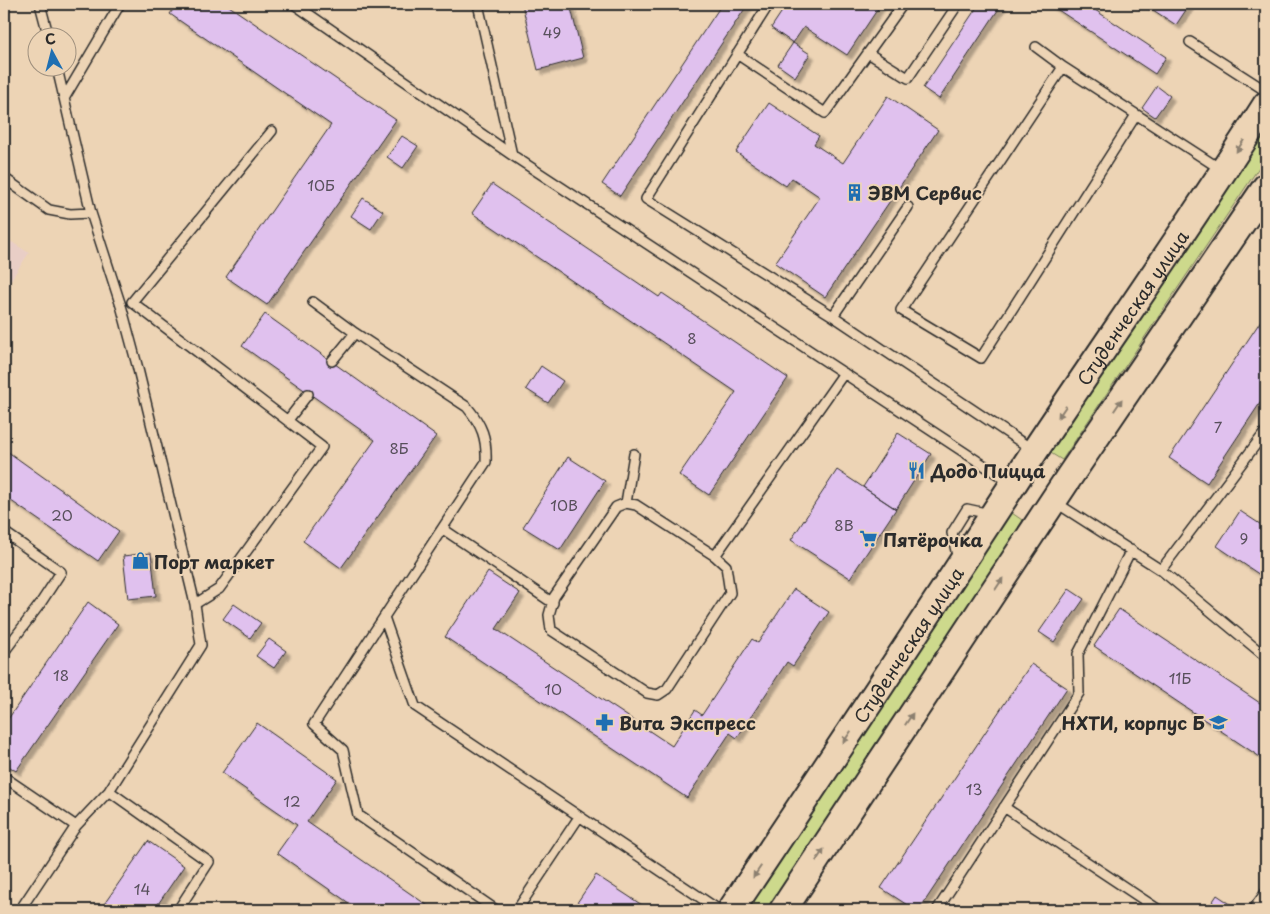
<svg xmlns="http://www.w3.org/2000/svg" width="1270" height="914" viewBox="0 0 1270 914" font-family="'Playpen Sans',sans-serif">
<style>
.built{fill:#e9cec6}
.green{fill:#cdd98c;stroke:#7c825c}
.building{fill:#e0c1ee;stroke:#2b2b2b;filter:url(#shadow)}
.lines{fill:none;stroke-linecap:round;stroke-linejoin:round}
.service-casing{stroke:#2b2b2b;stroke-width:12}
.secondary-casing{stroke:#2b2b2b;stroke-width:30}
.service{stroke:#edd4b5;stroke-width:9}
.secondary{stroke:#edd4b5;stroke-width:26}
.oneway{fill:#8c8070}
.labels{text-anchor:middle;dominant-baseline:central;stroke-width:4;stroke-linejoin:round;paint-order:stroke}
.number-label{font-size:15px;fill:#58505c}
.poi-label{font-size:18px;font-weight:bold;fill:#2b2b2b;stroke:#edd4b5;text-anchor:start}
.street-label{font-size:18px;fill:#2b2b2b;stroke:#edd4b5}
</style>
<defs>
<filter id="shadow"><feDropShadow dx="4.5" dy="4.5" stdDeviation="1" flood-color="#0004"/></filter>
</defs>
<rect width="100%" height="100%" fill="#edd4b5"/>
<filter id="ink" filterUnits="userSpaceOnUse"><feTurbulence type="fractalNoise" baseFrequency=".02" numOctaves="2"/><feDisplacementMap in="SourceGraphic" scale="10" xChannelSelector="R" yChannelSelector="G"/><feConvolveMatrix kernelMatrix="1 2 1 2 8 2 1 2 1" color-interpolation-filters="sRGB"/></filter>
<g filter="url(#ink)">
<path class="built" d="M4,237L29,253L4,290Z"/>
<path class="green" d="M1266,125V157L1062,460L1049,452Z
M1009,511L1025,522L767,910H745Z"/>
<path class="building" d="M177,4H226L396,120L267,305L226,277L331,125L170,14Z
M522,4H570L583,58L538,70Z
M722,4H748L620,196L602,184Z
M787,4H881L847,55L804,27L793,43L810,54L795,77L778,65L793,43L771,28Z
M979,4H1002L939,99L923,88Z
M1049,4H1086L1166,57L1155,74Z
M1144,4H1190L1176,25Z
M1157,86L1170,96L1155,117L1142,108Z
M888,96L938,130L825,297L775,263L820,197L792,178L786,186L736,152L769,103L819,136L814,144L843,163Z
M402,136L418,146L403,168L387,157Z
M492,184L659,297L662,293L788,378L709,495L679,475L736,392L472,213Z
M363,198L383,211L371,229L351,216Z
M1266,313V394L1207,483L1169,458Z
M265,314L436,436L341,568L303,541L375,440L242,346Z
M541,366L563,381L548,403L526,389Z
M898,433L931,454L896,509L863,487Z
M4,449L119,531L98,561L4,496Z
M568,457L605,481L560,550L523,527Z
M837,470L896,509L850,578L791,540Z
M1240,511L1266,528V579L1217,546Z
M151,553L156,596L128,599L123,556Z
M488,572L520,593L496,629L672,746L695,710L702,715L752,639L758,643L794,589L829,612L793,666L787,662L737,738L730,733L687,798L445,637Z
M1069,589L1084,599L1054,642L1039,632Z
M88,602L118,624L16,771L4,763V725Z
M234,604L261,623L250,638L223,619Z
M1119,609L1266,707V761L1094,646Z
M269,639L286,651L274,668L256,656Z
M1031,664L1067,688L919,910H915L881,888Z
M257,723L337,779L307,822L434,910H359L277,853L297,825L222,773Z
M148,841L184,866L154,910H100Z
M596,875L645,907L643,910H572Z
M1217,895L1238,909L1237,910H1214L1209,907Z"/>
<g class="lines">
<defs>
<path id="service" d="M40,4L49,38
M294,4L512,155L1011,483
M478,4L512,155
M769,4L646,199L833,316
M1190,42L1266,91
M1036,47L1063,67L1222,170
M868,53L908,78L958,4
M737,54L825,113L903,4
M1063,67L901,310L981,358L1136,115
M65,97L120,4
M4,178L49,210L70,214L91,213
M908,207L833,316L1033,450
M313,302L355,333L467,407C482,425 487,438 486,462L384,617L415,706L719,910
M332,361L355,333
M288,420L308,394
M1055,502L1161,570L1266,657
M626,503L634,454
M443,529L553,603
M4,532L61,572L40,604L4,652
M715,556L636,505L626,503L616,507L554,597L549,615L551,630L647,693L658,695L667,689L730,593L726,566L715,556L844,373
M958,560L952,533L967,509L990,514
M1161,570L1266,431
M195,604L219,589L322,447L132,302L272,131
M384,617L314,724L343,750L358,815L496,910
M4,777L76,826
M109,791L209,862L178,910
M1004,807L1159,910
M20,910L76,826L109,791L201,645L195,604L137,365L122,309L91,213L57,68
M517,910L579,817
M937,910L1079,693L1078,654L1131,550
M1253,910L1266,892"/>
<g id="secondary">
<path id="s1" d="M731,910C833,758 934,606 1034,452C1111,336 1192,222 1266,105"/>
<path d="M783,910L1069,477L1266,187"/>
</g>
</defs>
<use href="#service" class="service-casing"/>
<use href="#secondary" class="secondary-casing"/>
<use href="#service" class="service"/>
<use href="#secondary" class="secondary"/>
</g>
<defs><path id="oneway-solid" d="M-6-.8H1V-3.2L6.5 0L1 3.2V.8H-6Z" transform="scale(1.25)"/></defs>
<g class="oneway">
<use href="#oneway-solid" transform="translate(1240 146) rotate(122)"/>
<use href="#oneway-solid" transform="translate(1118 405) rotate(-56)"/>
<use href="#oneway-solid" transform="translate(1062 412) rotate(124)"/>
<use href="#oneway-solid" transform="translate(999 584) rotate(-57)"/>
<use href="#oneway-solid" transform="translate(909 719) rotate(-57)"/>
<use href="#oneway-solid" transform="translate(847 737) rotate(124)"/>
<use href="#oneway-solid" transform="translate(820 855) rotate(-57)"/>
<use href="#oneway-solid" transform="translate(757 872) rotate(124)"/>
</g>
</g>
<defs>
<symbol id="building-bare" viewBox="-9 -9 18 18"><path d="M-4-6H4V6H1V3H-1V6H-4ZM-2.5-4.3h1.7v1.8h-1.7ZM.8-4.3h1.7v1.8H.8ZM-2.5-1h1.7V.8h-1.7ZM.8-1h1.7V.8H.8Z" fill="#1f6fb2" stroke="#edd4b5" stroke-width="2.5" paint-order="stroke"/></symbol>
<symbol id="restaurant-bare" viewBox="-9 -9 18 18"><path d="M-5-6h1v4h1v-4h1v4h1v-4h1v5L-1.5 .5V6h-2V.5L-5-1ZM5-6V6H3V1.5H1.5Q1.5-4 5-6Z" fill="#1f6fb2" stroke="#edd4b5" stroke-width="2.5" paint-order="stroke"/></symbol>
<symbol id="supermarket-bare" viewBox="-9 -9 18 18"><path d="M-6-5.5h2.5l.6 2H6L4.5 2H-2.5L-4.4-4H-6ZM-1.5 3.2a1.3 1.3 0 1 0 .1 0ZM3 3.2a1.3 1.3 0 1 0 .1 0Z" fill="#1f6fb2" stroke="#edd4b5" stroke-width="2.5" paint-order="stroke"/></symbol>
<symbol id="shop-bare" viewBox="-9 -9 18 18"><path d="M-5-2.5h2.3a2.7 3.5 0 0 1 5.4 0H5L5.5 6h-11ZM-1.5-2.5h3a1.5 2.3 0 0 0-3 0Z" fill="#1f6fb2" stroke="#edd4b5" stroke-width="2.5" paint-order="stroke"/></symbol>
<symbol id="pharmacy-bare" viewBox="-9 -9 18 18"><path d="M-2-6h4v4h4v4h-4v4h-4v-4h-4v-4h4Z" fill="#1f6fb2" stroke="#edd4b5" stroke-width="2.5" paint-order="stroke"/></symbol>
<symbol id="university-bare" viewBox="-9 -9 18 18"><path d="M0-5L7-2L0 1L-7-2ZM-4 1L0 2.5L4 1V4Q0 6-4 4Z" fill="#1f6fb2" stroke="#edd4b5" stroke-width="2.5" paint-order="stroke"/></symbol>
</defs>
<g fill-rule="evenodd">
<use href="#building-bare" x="842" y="180" width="25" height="25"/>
<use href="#restaurant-bare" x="904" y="458" width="25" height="25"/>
<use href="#supermarket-bare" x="856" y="526" width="25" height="25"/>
<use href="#shop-bare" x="128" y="548" width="25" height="25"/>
<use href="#pharmacy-bare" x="592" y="710" width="25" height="25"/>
<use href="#university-bare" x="1206" y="710" width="25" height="25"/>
</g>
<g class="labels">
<g class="number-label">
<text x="552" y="31">49</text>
<text x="321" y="184">10Б</text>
<text x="692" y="337">8</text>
<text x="1218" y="426">7</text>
<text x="399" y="447">8Б</text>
<text x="564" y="504">10В</text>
<text x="62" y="514">20</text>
<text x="844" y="524">8В</text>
<text x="1244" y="537">9</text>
<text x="61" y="674">18</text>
<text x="1180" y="677">11Б</text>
<text x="553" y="688">10</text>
<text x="974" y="788">13</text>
<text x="292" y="800">12</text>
<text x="142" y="888">14</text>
</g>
<g class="poi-label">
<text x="868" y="192">ЭВМ Сервис</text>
<text x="931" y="470">Додо Пицца</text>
<text x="883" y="539">Пятёрочка</text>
<text x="154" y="561">Порт маркет</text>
<text x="619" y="722">Вита Экспресс</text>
<text x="1205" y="722" text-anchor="end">НХТИ, корпус Б</text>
</g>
<g class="street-label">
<text stroke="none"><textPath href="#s1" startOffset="724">Студенческая улица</textPath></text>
<text stroke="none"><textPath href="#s1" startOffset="319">Студенческая улица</textPath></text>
</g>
</g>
<rect width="1270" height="914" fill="none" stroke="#edd4b5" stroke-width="20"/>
<rect x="10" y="10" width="1250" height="894" fill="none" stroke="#2b2b2b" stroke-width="2" filter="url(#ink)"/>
<g transform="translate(52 52) rotate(353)"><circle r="24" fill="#edd4b5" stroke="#9f907e"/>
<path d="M0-4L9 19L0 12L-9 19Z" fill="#1f6fb2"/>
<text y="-8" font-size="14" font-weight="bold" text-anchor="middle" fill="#2b2b2b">С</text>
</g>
</svg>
